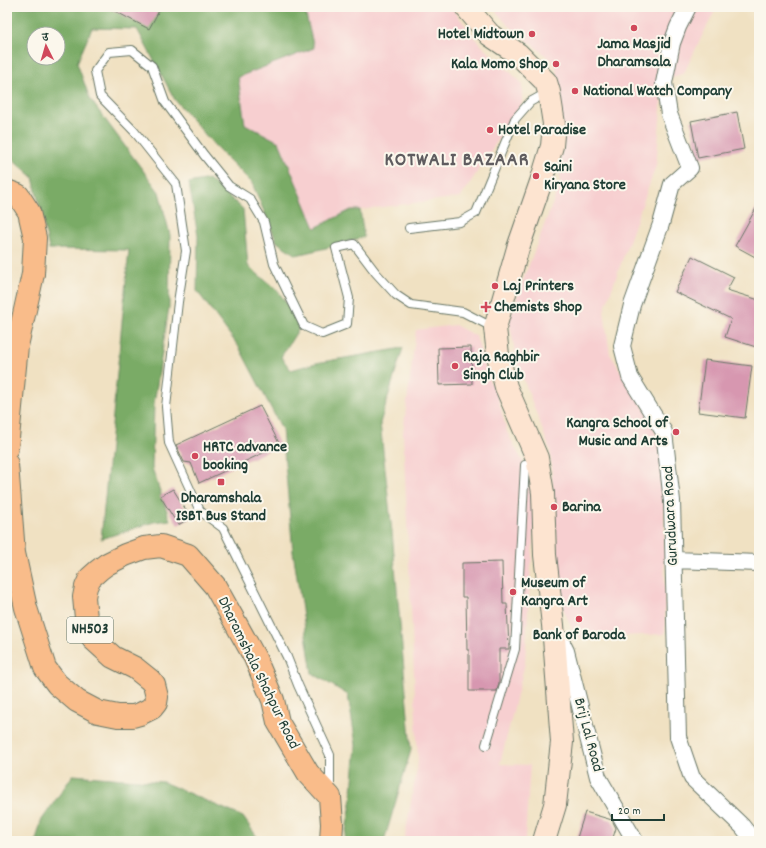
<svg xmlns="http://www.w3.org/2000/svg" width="766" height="848" viewBox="0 0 766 848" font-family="Dekko,'Playpen Sans Deva',sans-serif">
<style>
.built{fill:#f7cfd0}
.forest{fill:#7aab66;stroke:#4c744d;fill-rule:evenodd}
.building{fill:#d797b0}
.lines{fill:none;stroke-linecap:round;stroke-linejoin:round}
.service-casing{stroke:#687666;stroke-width:10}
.minor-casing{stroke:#687666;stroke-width:18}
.secondary-casing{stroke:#687666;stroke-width:24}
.primary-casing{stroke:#687666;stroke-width:24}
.service{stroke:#fff;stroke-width:8}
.minor{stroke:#fff;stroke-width:16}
.secondary{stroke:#fde4d0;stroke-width:22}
.primary{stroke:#f9bc8a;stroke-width:22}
.poi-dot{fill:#d1495b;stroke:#fbf7ec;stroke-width:1.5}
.labels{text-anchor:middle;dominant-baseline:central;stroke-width:4;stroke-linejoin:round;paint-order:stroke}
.shield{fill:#fbf7ec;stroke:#61756b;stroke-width:1}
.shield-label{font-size:15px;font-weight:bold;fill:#1f3d34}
.poi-label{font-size:16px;font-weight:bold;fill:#1f3d34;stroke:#fbf7ec;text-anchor:start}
.street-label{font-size:16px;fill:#1f3d34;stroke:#fbf7ec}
.district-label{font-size:20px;font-weight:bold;letter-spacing:1px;fill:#5f5c5f;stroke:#fbf7ec}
</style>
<rect width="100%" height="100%" fill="#fbf7ec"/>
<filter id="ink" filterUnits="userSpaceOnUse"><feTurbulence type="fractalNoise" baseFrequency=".025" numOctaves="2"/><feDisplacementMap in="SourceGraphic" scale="8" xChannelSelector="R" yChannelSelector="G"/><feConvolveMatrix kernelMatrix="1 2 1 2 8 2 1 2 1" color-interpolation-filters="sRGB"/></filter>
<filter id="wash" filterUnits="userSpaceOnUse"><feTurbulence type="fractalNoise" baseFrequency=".012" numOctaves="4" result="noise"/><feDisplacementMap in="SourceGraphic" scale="16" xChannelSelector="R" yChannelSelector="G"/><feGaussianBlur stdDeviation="0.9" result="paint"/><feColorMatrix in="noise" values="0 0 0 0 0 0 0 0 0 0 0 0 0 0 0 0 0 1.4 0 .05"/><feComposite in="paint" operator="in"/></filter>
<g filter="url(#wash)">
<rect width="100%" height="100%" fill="#f0e1c2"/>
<path class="built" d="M304,7H451L480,44L522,83V103L461,197L360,210H351L315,228L279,142L245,124L237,77L314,48Z
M492,7H717L701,38L684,73L661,82V109L656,166L604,311L610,354L650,417L664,458L665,634L576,638L562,606L550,450L517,362L509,320L522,283L560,184V91L555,63L507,24Z
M455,325L476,336L490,383H494L507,432L530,475L536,507L530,579L525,663L500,764L530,765L525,841H404L418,762L403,433L416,330Z"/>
<path class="forest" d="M7,7H304L314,48L238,77L245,124L279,142L315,228L351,210H360L364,237L326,248L296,255L277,242L252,183L216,147L175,100L137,29L92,28L77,63L90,99L159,192L170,235L169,307L154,404L152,468L170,520L154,522L101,539L129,250L49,249L33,177L7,154ZM34,34H58V58H34Z
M209,179L243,209L248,266L278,291L301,325L281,357L291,370L316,363L403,348L380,423L392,532L411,750L384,841H344L351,804L356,745L348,695L312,673L293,552L282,429L239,347L197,291L198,236L189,183Z
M73,775L163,782L243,817L260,841H36L41,821Z"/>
<g id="blocks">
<path class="building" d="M107,7H161L149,29Z
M737,112L744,149L698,158L691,121Z
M759,203V259L735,246Z
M692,256L734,277L727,290L759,300V348L725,337L731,319L675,292Z
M471,347L472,384L439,385L438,348Z
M705,360L752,366L745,418L698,412Z
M260,406L280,445L199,483L191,463L184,462L176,445Z
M173,489L191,518L178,525L160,496Z
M502,562L503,604H507L509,649H499V683L497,691H469V650H467L466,597H462V563Z
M585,812L612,820L616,828L612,841H576Z"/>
</g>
</g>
<g filter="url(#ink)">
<use href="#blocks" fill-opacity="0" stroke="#687666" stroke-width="1"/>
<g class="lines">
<defs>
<path id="service" d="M409,228L460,222L476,213L515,119L530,102L548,92
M486,745L515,649L525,465
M330,791V755L298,685L287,657L223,528L200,511L169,443L166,407L178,302L186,251L176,184L134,131L100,96L95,71L109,52L132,50L152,66L165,102L204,155L229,186L250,199L264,222L274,264L304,326L322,334L347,324L349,298L336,248L354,244L376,273L396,295L411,305L463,312L494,328"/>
<path id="minor" d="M688,7L678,27L672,43L664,83L669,114L690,168L672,184L661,224L632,305L622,346L630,377L664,432L672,501L678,737L692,778L742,826L754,841
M674,560L759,563
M556,631L566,651L598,777L635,841"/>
<path id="secondary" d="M466,7L490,35L518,54L546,82L549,92L554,124L552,146L542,179L518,248L495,328L498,355L506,387L537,458L543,493L545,555L553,625L562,742L555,805L544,841"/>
<path id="primary" d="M7,191L18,195L29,212L35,238L33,274L17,346L7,448
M7,464L14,553L26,608L45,668L57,684L77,701L98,712L118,716H133L140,714L152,708L156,703L157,697L154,685L150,680L135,668L113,657L93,639L86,618L84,597L86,587L90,578L99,570L107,564L125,555L144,548L161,546L188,555L215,586L255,658L273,700L278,722L308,773L330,797L332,824L331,841"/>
</defs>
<use href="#service" class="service-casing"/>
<use href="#minor" class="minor-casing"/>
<use href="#secondary" class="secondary-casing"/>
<use href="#primary" class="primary-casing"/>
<use href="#service" class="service"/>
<use href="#minor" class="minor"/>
<use href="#secondary" class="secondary"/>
<use href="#primary" class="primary"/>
</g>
</g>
<g class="poi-dot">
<circle cx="634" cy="28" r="4"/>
<circle cx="532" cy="34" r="4"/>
<circle cx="556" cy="64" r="4"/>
<circle cx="575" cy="91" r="4"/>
<circle cx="490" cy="130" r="4"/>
<circle cx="536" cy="176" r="4"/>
<circle cx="495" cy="286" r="4"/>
<path d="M484 301h4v4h4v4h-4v4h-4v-4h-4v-4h4z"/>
<circle cx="455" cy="366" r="4"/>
<circle cx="676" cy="432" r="4"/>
<circle cx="195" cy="456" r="4"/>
<rect x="217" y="478" width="8" height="8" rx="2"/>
<circle cx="554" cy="507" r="4"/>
<circle cx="513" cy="592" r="4"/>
<circle cx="579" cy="619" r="4"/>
</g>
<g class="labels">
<rect class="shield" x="67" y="617" width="46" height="26" rx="3"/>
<g class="shield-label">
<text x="90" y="630">NH503</text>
</g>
<g class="poi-label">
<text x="524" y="34" text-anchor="end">Hotel Midtown</text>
<text x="634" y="44" text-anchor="middle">Jama Masjid<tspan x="634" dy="18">Dharamsala</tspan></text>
<text x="548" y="64" text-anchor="end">Kala Momo Shop</text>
<text x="583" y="91">National Watch Company</text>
<text x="498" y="130">Hotel Paradise</text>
<text x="544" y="167">Saini<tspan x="544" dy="18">Kiryana Store</tspan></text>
<text x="503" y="286">Laj Printers</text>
<text x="494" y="307">Chemists Shop</text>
<text x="463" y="357">Raja Raghbir<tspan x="463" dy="18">Singh Club</tspan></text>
<text x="668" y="423" text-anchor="end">Kangra School of<tspan x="668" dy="18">Music and Arts</tspan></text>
<text x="203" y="447">HRTC advance<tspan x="203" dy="18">booking</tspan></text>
<text x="221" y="498" text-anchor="middle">Dharamshala<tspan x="221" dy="18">ISBT Bus Stand</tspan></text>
<text x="562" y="507">Barina</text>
<text x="521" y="583">Museum of<tspan x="521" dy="18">Kangra Art</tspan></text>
<text x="579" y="635" text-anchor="middle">Bank of Baroda</text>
</g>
<g class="street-label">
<text transform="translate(671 516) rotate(-93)">Gurudwara Road</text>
<text transform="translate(258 673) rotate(64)">Dharamshala Shahpur Road</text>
<text transform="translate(588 735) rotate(75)">Brij Lal Road</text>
</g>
<g class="district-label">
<text x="457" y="161">KOTWALI BAZAAR</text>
</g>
</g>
<rect width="766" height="848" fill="none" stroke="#fbf7ec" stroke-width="24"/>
<g transform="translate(46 46) rotate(355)"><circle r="19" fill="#fbf7ec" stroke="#a3ada2"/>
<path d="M0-3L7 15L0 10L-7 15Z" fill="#d1495b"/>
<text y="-6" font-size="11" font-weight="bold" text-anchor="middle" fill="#1f3d34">उ</text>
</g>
<path d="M612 814v6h52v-6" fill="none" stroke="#1f3d34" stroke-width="2"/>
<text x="618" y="814" font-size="12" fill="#1f3d34" stroke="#fbf7ec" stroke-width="3" paint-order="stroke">20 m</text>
</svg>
